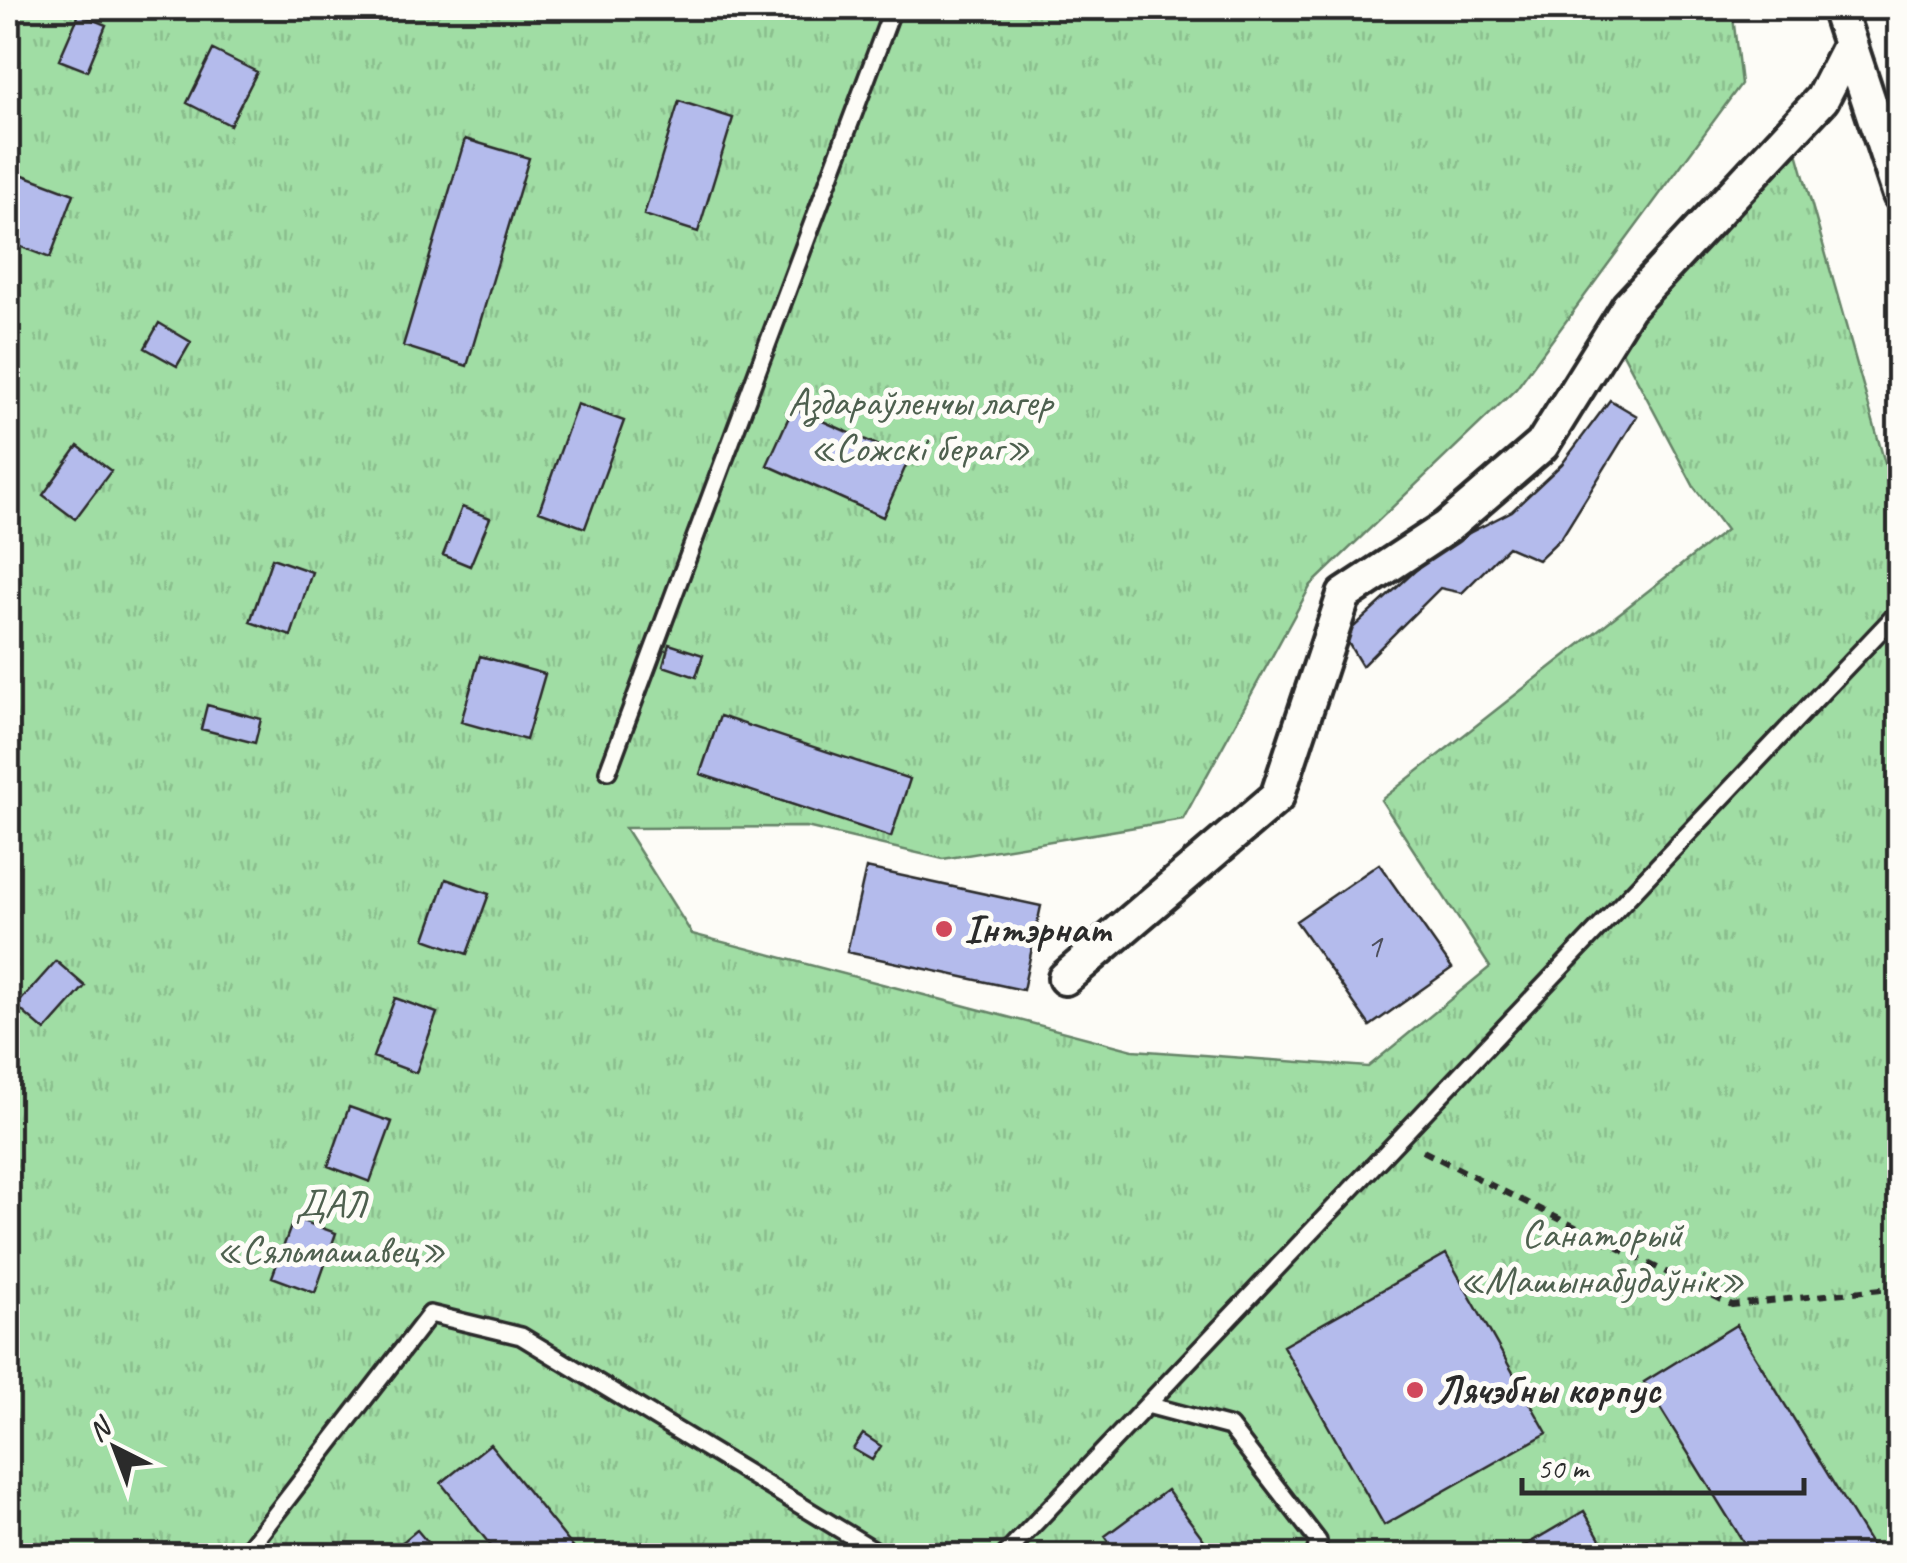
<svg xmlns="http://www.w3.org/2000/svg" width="1907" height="1563" viewBox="0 0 1907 1563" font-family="Caveat,sans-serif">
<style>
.park{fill:url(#park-tufts);stroke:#668468;stroke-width:2.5}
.building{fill:#b4bbec;stroke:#2b2b2b;stroke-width:2.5}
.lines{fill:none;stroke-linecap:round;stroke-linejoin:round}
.service-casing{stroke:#2b2b2b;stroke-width:22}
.minor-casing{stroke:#2b2b2b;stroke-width:40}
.path{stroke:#2b2b2b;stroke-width:6;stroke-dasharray:10 8;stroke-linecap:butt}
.service{stroke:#fdfcf7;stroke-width:15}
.minor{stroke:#fdfcf7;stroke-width:32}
.poi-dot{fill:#d1495b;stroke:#fdfcf7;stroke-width:4}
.labels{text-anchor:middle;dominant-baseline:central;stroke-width:10;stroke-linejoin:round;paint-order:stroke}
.number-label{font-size:35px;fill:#4d4f5b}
.park-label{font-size:40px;fill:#4e604f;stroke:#fdfcf7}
.poi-label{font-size:40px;font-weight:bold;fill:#2b2b2b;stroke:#fdfcf7;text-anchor:start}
</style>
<defs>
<pattern id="park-tufts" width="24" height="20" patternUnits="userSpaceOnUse" patternTransform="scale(2.5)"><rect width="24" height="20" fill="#a0dda4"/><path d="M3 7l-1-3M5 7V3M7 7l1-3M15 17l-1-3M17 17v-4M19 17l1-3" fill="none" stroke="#8abe8d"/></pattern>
</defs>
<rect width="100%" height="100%" fill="#fdfcf7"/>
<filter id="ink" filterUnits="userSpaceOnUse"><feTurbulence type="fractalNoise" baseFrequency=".01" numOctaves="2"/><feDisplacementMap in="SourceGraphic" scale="20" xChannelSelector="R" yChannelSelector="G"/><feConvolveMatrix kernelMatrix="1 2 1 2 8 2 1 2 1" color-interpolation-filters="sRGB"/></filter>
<g filter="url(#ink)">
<path class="park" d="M8,8H1732L1741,84L1516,389L1311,585L1183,819L943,859L806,827L625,828L692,934L1133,1050L1368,1067L1490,967L1381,800L1726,530L1694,487L1615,338L1796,149L1899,513V1555L8,1556Z"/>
<path class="building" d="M79,14L106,25L87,71L59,60Z
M213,50L257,72L230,125L187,103Z
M679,101L733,118L698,232L644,215Z
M465,139L529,158L467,366L403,346Z
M18,173L74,194L50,258L8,242V200Z
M159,323L191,342L177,366L145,348Z
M1610,400L1637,416L1562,537L1538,560L1508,547L1462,593L1440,588L1362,666L1344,636L1440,548L1512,511L1562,464Z
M577,404L624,421L585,528L539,511Z
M793,408L909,459L883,517L767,465Z
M78,446L111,471L75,519L43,495Z
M462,507L490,518L470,566L443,555Z
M272,558L312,572L291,636L250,622Z
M669,644L703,655L696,677L663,666Z
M480,656L545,674L526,740L461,722Z
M207,705L261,719L255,743L201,729Z
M720,716L910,779L891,837L700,774Z
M1379,864L1452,968L1370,1026L1296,921Z
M866,868L1041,906L1023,990L847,952Z
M446,879L489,894L467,954L425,939Z
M56,961L85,986L45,1031L16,1006Z
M395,998L437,1013L416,1073L373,1057Z
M349,1107L392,1122L370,1182L328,1166Z
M294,1218L336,1233L315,1293L272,1277Z
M1446,1254L1547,1433L1384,1525L1283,1346Z
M1736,1325L1878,1556H1752L1644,1382Z
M863,1434L881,1446L872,1460L853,1449Z
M490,1444L580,1556H499L441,1483Z
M1167,1490L1216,1556H1119L1105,1536Z
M1584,1511L1610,1556H1507Z
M417,1530L439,1556H386Z"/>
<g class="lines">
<defs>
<path id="service" d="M608,771L893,8
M1147,1405L1230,1427L1318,1541L1315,1556
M243,1556L430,1314L521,1336L884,1556
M1004,1556L1900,610"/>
<path id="minor" d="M1838,8L1900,195
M1065,978L1277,797L1344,595L1447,527L1542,445L1628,307L1822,99L1850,44"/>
</defs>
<use href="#service" class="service-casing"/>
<use href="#minor" class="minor-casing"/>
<path class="path" d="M1423,1151L1732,1305L1900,1287"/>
<use href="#service" class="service"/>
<use href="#minor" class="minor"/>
</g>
</g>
<g class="poi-dot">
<circle cx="944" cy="929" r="10"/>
<circle cx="1415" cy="1390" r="10"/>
</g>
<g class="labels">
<g class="number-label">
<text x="1374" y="945">1</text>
</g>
<g class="park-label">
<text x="920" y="402">Аздараўленчы лагер<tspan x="920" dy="46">«Сожскі бераг»</tspan></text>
<text x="331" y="1204">ДАЛ<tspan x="331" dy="46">«Сяльмашавец»</tspan></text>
<text x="1602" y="1234">Санаторый<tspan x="1602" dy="46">«Машынабудаўнік»</tspan></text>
</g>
<g class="poi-label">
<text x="964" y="929">Інтэрнат</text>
<text x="1435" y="1390">Лячэбны корпус</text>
</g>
</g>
<rect width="1907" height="1563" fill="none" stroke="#fdfcf7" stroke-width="40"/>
<rect x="20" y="20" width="1867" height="1523" fill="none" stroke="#2b2b2b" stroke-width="4" filter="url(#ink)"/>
<g transform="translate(115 1448) rotate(318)" stroke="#fdfcf7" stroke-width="8" paint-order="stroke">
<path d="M0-8L18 38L0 25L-18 38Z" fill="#2b2b2b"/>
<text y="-15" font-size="28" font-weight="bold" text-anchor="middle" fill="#2b2b2b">N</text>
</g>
<path d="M1522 1478v15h282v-15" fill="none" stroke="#2b2b2b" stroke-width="5"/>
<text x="1537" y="1478" font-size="30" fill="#2b2b2b" stroke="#fdfcf7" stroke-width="8" paint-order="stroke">50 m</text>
</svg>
